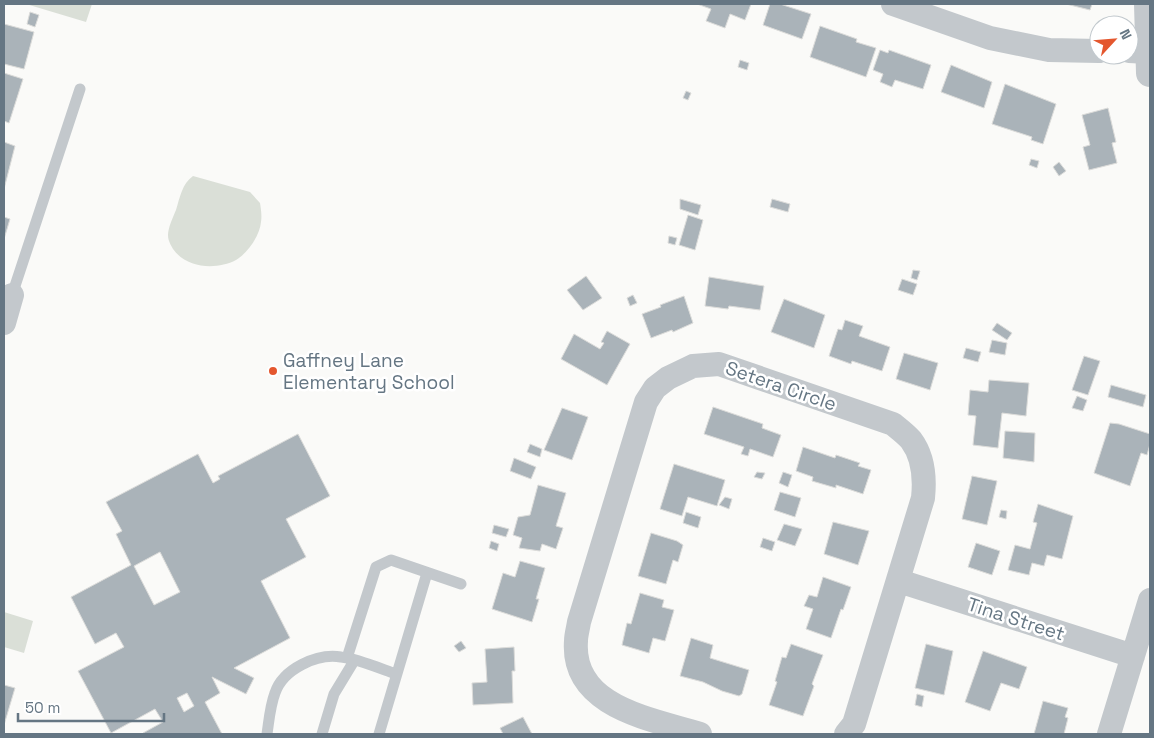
<svg xmlns="http://www.w3.org/2000/svg" width="1154" height="738" viewBox="0 0 1154 738" font-family="'Space Grotesk',sans-serif">
<style>
.green{fill:#dadfd7}
.building{fill:#aab3b9;stroke:#dcdcda;fill-rule:evenodd}
.lines{fill:none;stroke-linecap:round;stroke-linejoin:round}
.service{stroke:#c3c8cc;stroke-width:11}
.minor{stroke:#c3c8cc;stroke-width:24}
.tertiary{stroke:#c3c8cc;stroke-width:28}
.poi-dot{fill:#e4572e;stroke:#fff;stroke-width:2}
.labels{text-anchor:middle;dominant-baseline:central;stroke-width:5;stroke-linejoin:round;paint-order:stroke}
.poi-label{font-size:19px;fill:#657683;stroke:#fff;text-anchor:start}
.street-label{font-size:19px;fill:#657683;stroke:#fff}
</style>
<rect width="100%" height="100%" fill="#fafaf8"/>
<path class="green" d="M26,4H92L86,22Z
M193,176L250,192L260,203C261,209 262,216 261,222C260,235 248,253 236,260C217,270 187,269 173,249C171,245 168,241 168,235C168,228 173,217 176,210C180,197 182,184 193,176Z
M4,612L33,621L24,653L4,647Z"/>
<path class="building" d="M697,4H751L745,20L730,14L725,28L706,21L711,9Z
M770,4H780L811,14L802,39L763,25Z
M1066,4H1092L1090,10Z
M30,12L39,15L35,27L27,24Z
M4,24L34,32L24,69L4,64Z
M820,26L857,39L856,42L876,48L866,77L810,57Z
M880,50L888,53L889,50L931,65L923,89L895,80L892,87L880,82L883,74L873,70Z
M740,60L749,63L747,70L738,67Z
M951,65L992,82L984,108L941,92Z
M4,73L23,79L9,123L4,121Z
M1005,84L1056,104L1043,144L1031,140L1032,137L992,124Z
M686,91L691,93L688,100L683,98Z
M1108,108L1116,142L1112,143L1117,163L1089,170L1083,147L1090,145L1082,115Z
M4,142L15,146L4,189Z
M1031,159L1039,161L1037,168L1029,165Z
M1059,162L1066,171L1059,176L1053,167Z
M680,199L701,205L698,215L680,209Z
M772,199L790,204L788,212L770,207Z
M688,215L703,220L695,250L679,245Z
M4,217L10,219L4,239Z
M669,236L677,238L675,245L668,243Z
M913,270L920,271L917,280L911,278Z
M586,276L602,298L583,310L567,290Z
M709,277L764,286L760,310L729,306L728,309L705,306Z
M902,279L917,284L913,295L898,290Z
M633,295L637,303L630,306L627,298Z
M684,296L693,323L673,332L672,330L651,338L642,314L661,307L660,305Z
M784,299L825,315L814,348L771,332Z
M845,320L863,326L859,336L890,347L882,371L852,361L851,364L829,356L838,329L842,330Z
M997,323L1012,333L1007,340L992,330Z
M607,331L630,344L607,385L561,359L574,334L600,349L604,343L601,342Z
M992,340L1007,343L1005,355L989,352Z
M966,348L981,352L978,362L963,358Z
M904,353L938,363L930,390L896,379Z
M1084,356L1100,361L1088,395L1072,390Z
M989,380L1029,383L1026,416L1002,413L998,448L973,445L976,416L968,415L970,390L988,392Z
M1111,385L1146,395L1143,407L1108,397Z
M1077,396L1087,400L1083,411L1072,408Z
M713,407L763,424L762,428L781,435L773,457L750,449L748,456L741,454L744,447L704,434Z
M562,408L588,417L572,460L544,450Z
M1110,423L1119,424L1150,434V444L1147,455L1141,453L1130,486L1094,473Z
M1005,431L1035,433L1034,462L1003,458Z
M298,434L330,496L286,519L306,557L261,581L290,638L234,668L254,678L246,694L212,677L220,693L205,702L222,734H144L143,733L163,722L155,709L111,733L78,671L124,647L116,633L95,644L71,597L131,565L116,534L122,531L106,502L198,454L213,483L220,479L218,476ZM160,552L180,592L154,605L134,566ZM187,693L194,706L184,712L177,698Z
M530,444L542,449L540,457L527,452Z
M803,447L835,458L836,455L860,463L858,466L871,470L863,494L836,485V488L812,481L813,477L796,471Z
M514,458L536,467L531,479L510,471Z
M674,464L725,480L717,506L688,497L682,516L660,509Z
M757,472L765,473L762,479L754,477Z
M783,472L792,475L788,487L779,483Z
M972,476L997,481L987,525L962,519Z
M538,485L566,493L556,526L563,528L556,549L542,544L540,551L519,548L522,538L513,535L518,517L530,515Z
M780,492L801,498L795,517L774,510Z
M725,497L732,499L729,509L719,505Z
M1038,504L1073,516L1062,559L1047,555L1044,566L1032,563L1029,575L1008,570L1015,545L1030,549L1037,523L1033,522Z
M1001,510L1007,511L1006,519L999,517Z
M686,512L701,517L698,528L683,523Z
M833,522L869,531L858,565L824,554Z
M784,524L802,529L795,546L777,540Z
M494,525L509,529L506,537L492,533Z
M651,533L677,541L683,545L678,562L673,560L666,584L638,576Z
M763,538L775,542L772,551L760,547Z
M491,541L499,544L497,551L489,548Z
M976,543L1000,551L992,575L968,567Z
M520,561L545,568L536,599H539L532,622L492,609L503,573L515,577Z
M823,577L851,587L843,610L841,609L831,638L806,629L813,609L804,606L809,595L817,597Z
M640,593L664,600L662,607L674,610L665,641L653,638L649,653L622,645L627,623L631,624Z
M691,638L713,645L710,658L749,670L742,694L739,696L722,691L703,682L680,676Z
M461,641L466,648L459,652L454,646Z
M791,644L823,655L812,684L814,686L803,716L769,705L777,682L775,681L782,657L786,658Z
M926,644L953,651L944,695L915,688Z
M514,647L515,671H512L513,703L473,705L472,683L487,682L485,649Z
M983,651L1027,667L1019,689L1001,683L990,711L965,702Z
M4,685L15,688L4,725Z
M917,694L924,696L922,707L915,705Z
M1043,701L1068,708L1065,717L1068,718L1064,734H1034Z
M523,717L532,734H503L500,728Z"/>
<g class="lines">
<path class="service" d="M12,295L80,89
M347,658L376,567L391,560L461,584
M267,734C269,721 270,706 275,693C283,669 317,653 341,657C358,659 379,668 396,674
M322,734L334,694L354,661
M379,734L427,573"/>
<path class="minor" d="M893,4L990,38L1049,50L1099,51
M1129,51L1149,52
M4,323L12,295
M899,581L1133,656
M700,734C653,719 571,708 576,641C576,635 578,629 579,622L646,402L655,388L668,378L693,366L719,364L893,424C899,429 906,434 911,440C923,456 925,479 923,498L854,724L846,734
M1109,734L1150,600"/>
<path class="tertiary" d="M1148,4L1150,73"/>
</g>
<circle class="poi-dot" cx="273" cy="371" r="5"/>
<g class="labels">
<g class="poi-label">
<text x="283" y="360">Gaffney Lane<tspan x="283" dy="22">Elementary School</tspan></text>
</g>
<g class="street-label">
<text transform="translate(781 386) rotate(19)">Setera Circle</text>
<text transform="translate(1016 619) rotate(18)">Tina Street</text>
</g>
</g>
<rect width="1154" height="738" fill="none" stroke="#657683" stroke-width="10"/>
<g transform="translate(1114 40) rotate(64)"><circle r="24" fill="#ffffff" stroke="#c1c8cd"/>
<path d="M0-4L9 19L0 12L-9 19Z" fill="#e4572e"/>
<text y="-8" font-size="14" font-weight="bold" text-anchor="middle" fill="#657683">N</text>
</g>
<path d="M18 713v8h146v-8" fill="none" stroke="#657683" stroke-width="2.5"/>
<text x="25" y="713" font-size="15" fill="#657683" stroke="#ffffff" stroke-width="4" paint-order="stroke">50 m</text>
</svg>
